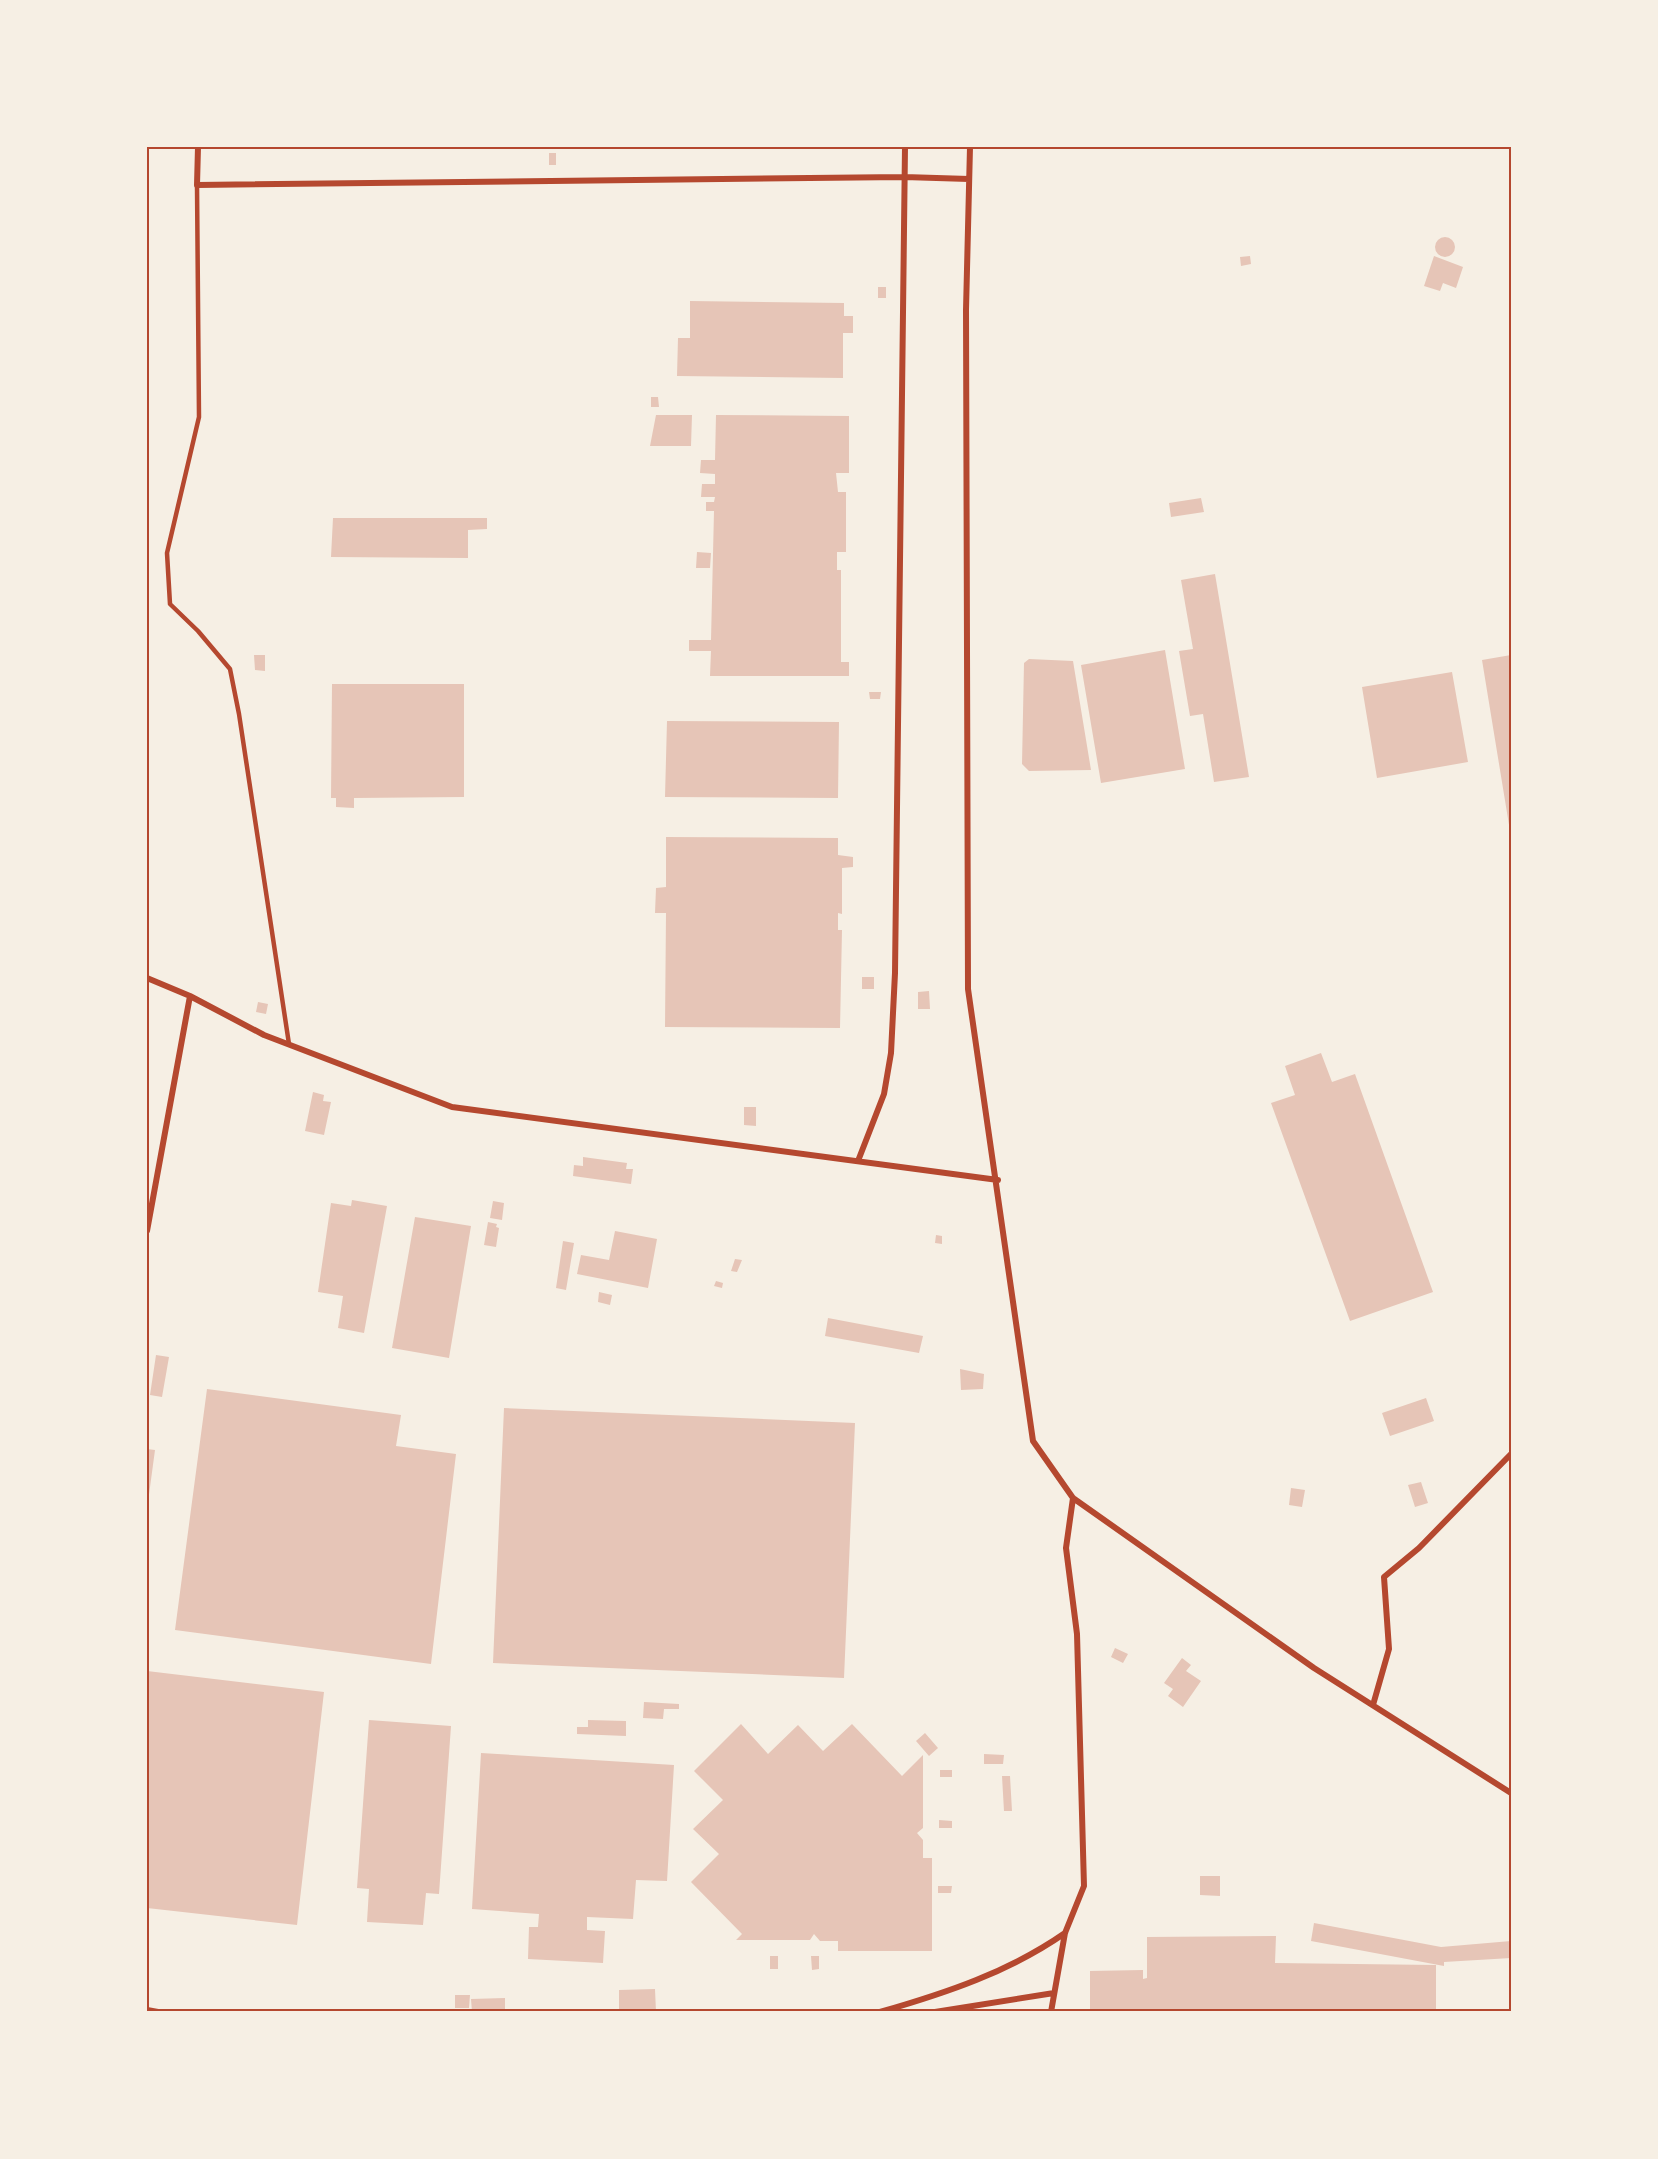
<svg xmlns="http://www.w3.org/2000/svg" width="1658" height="2159" viewBox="0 0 1658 2159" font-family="Rubik,sans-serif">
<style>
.building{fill:#e6c5b7}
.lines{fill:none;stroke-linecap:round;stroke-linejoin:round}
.service{stroke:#b5482f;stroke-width:4.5}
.minor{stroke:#b5482f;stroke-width:6}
.neatline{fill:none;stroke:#b5482f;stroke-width:2}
</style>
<rect width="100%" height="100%" fill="#f6efe4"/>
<path class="building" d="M549,153H556V165H549Z
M1435 247a10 10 0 1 1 20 0a10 10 0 1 1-20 0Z
M1250,256L1251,264L1241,266L1240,257Z
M1434,256L1463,267L1456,288L1443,283L1440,291L1424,286Z
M878,287H886V298H878Z
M690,301L844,303V316H853V333H843V378L677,376L678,338H690Z
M651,397H658L659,407H651Z
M656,415H692L691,446H650Z
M716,415L849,416V473H836L838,492H846V552H837V570H841V662H849V676H710L711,651H689V640H711L714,511H706V502H714L715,497H701L702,484H715V474L700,473L701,460H715Z
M1201,498L1204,512L1171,517L1169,503Z
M333,518H487V529L468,530V558L331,557Z
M697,552L711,553L710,568H696Z
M1215,574L1249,777L1214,782L1203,714L1190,716L1179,651L1193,649L1181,580Z
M1165,650L1185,769L1101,783L1081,665Z
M254,655H265V671L255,670Z
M1511,655V831H1510L1482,660Z
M1029,659L1073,661L1091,770L1029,771L1022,764L1024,663Z
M1452,672L1468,762L1377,778L1362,687Z
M332,684H464V797L354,798V808L336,807V798H331Z
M869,692H881L880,699H870Z
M667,721L839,722L838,798L665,797Z
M666,837L838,838V855L853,857V867L842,868V914L838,913V930H842L840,1028L665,1027L666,913H655L656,888L666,887Z
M862,977H874V989H862Z
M929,991L930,1009H918V992Z
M258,1002L268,1004L266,1014L256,1012Z
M1321,1053L1332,1082L1355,1074L1433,1292L1350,1321L1271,1103L1295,1095L1285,1066Z
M313,1092L324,1095L323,1101L331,1102L324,1135L305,1131Z
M744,1107H756V1126L744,1125Z
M583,1157L627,1163L626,1169H633L631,1184L573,1176L574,1165L583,1166Z
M352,1200L387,1206L364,1333L338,1328L343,1296L318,1292L331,1203L351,1206Z
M493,1201L504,1203L502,1220L490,1218Z
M415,1217L471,1226L449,1358L392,1348Z
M488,1222L497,1224L496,1227L499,1228L496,1247L484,1245Z
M615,1231L657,1239L648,1288L577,1274L581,1255L609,1260Z
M936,1235L942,1236V1244L935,1243Z
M563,1241L574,1243L566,1290L556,1288Z
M735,1259L742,1260L737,1272L731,1271Z
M716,1281L723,1283L722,1288L714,1286Z
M599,1292L612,1295L610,1305L598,1302Z
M828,1318L923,1336L919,1353L825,1336Z
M156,1355L169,1357L162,1397L150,1395Z
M960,1369L984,1374L983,1389L961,1390Z
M207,1389L401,1415L396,1446L456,1454L431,1664L175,1630Z
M1426,1398L1434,1421L1390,1436L1382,1413Z
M504,1408L855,1423L844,1678L493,1663Z
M147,1449L155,1450L148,1502H147Z
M1421,1482L1428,1503L1415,1507L1408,1485Z
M1291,1488L1305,1490L1302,1507L1289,1505Z
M1115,1648L1128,1654L1123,1663L1111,1657Z
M1182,1658L1191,1665L1186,1671L1201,1681L1183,1707L1168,1696L1173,1689L1164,1683Z
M147,1671L324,1692L297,1925L147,1908Z
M644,1702L679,1704V1709H664L663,1719L643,1718Z
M369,1720L451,1726L439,1894L426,1893L423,1925L367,1922L369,1889L357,1888Z
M588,1720L626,1721V1736L577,1734V1727H588Z
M741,1724L768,1754L798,1725L823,1751L852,1724L902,1776L923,1755V1828L917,1833L923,1840V1858H932V1951H838V1941H820L814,1934L810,1940H736L742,1934L691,1882L719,1854L693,1829L723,1800L694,1771Z
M925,1733L938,1748L929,1756L916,1741Z
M481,1753L674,1765L667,1881L636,1880L633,1919L587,1917V1930L605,1931L603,1963L528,1959L529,1927H538L539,1914L472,1909Z
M984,1754L1004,1755L1003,1764H984Z
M940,1770H952V1777H940Z
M1002,1776H1010L1012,1811H1004Z
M939,1820L952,1821V1828H939Z
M1200,1876H1220V1896L1200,1895Z
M938,1886H952L951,1893H938Z
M1314,1923L1441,1947L1511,1941V1958L1444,1962V1966L1311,1941Z
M1276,1936L1275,1963L1436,1965V2012H1090V1971L1143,1970V1979L1147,1978V1937Z
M770,1956H778V1969H770Z
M811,1956H819V1969L812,1970Z
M655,1989L656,2012H619V1990Z
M455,1995H470L469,2008H455Z
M505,1998V2012H472L471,1999Z
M453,2009H466V2012H453Z"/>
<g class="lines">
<path class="service" d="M197,185L199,417L167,553L170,604L198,631L230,669L239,714L289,1044"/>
<path class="minor" d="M198,147L197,185L904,177L969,179
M970,147L966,310L968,989L1033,1441L1073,1498L1314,1668L1511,1793
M147,978L190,996L264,1035L452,1107L998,1180
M858,1161L884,1094L891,1053L895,973L905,147
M147,1231L190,996
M1373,1705L1389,1649L1384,1577L1419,1548L1511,1454
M147,2010L158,2012
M880,2012C946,1993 1009,1972 1065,1933
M935,2012L1054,1993
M1051,2012L1065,1933L1084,1886L1077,1634L1066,1548L1073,1498"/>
</g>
<rect width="1658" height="2159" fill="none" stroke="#f6efe4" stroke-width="297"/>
<rect x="148" y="148" width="1362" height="1862" class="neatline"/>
</svg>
